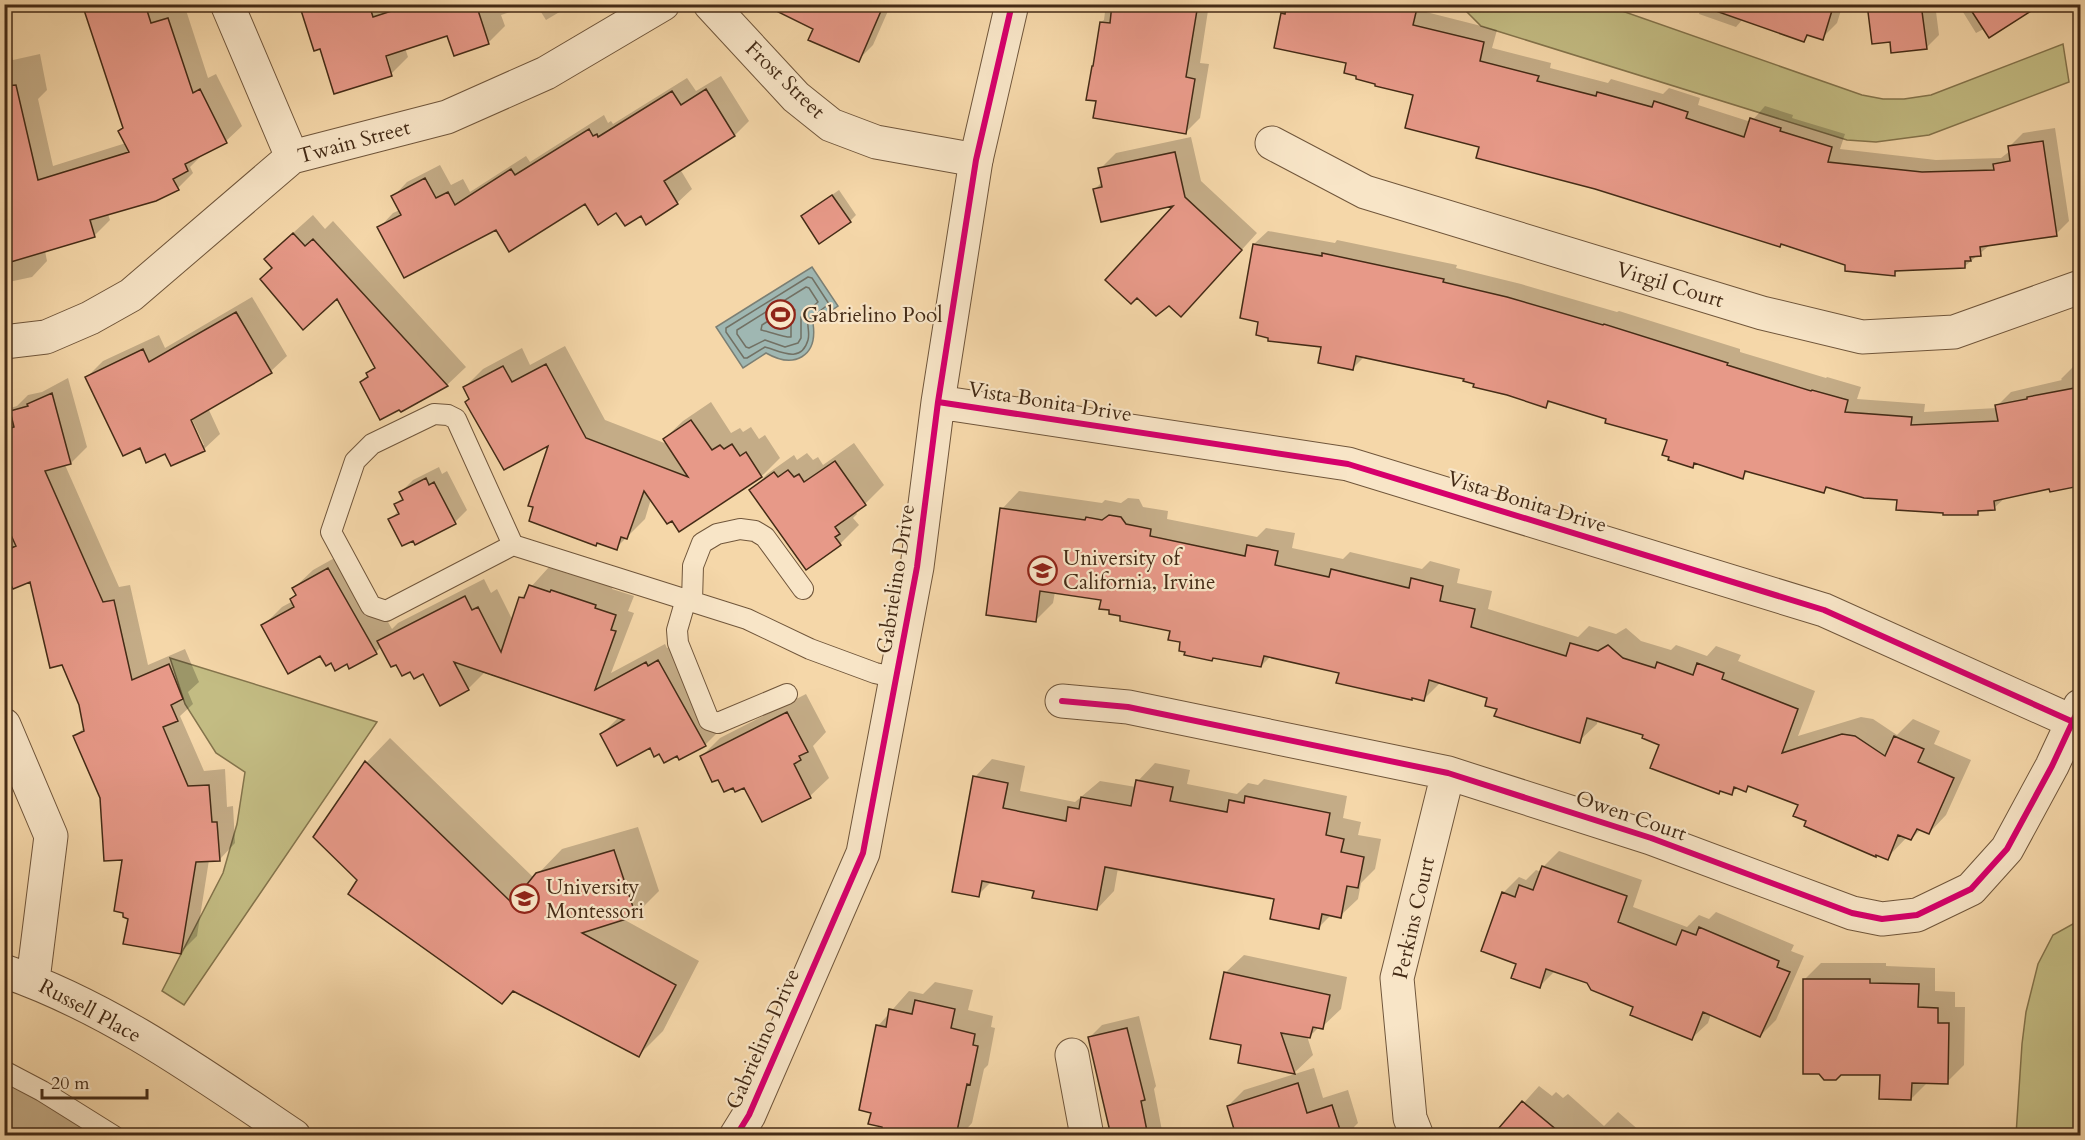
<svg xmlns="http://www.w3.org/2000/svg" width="2085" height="1140" viewBox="0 0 2085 1140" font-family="Cardo,serif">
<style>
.green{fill:#c3bc83;stroke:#84744c;stroke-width:1.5}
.water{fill:#9fb7b2;stroke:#7b7f74;stroke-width:1.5}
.shadow{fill:#0003;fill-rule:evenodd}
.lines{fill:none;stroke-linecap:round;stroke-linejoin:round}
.shore{stroke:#727164;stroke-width:1.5}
.building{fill:#e79988;stroke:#442b16;stroke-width:1.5}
.service-casing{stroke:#70563b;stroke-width:22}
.minor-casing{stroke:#70563b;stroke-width:35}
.tertiary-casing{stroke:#70563b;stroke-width:35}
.service{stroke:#f8e5c7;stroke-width:20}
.minor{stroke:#f8e5c7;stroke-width:33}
.tertiary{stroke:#f8e5c7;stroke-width:33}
.cycleway-casing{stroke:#f8e5c7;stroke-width:10}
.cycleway{stroke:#d6006c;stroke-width:6}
.labels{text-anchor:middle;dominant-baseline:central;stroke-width:4.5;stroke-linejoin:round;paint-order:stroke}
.street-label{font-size:21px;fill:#442b16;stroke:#f8e5c7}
.poi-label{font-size:21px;fill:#442b16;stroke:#f8e5c7;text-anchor:start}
</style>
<rect width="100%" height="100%" fill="#f5d7a9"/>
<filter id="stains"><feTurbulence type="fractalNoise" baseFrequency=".00333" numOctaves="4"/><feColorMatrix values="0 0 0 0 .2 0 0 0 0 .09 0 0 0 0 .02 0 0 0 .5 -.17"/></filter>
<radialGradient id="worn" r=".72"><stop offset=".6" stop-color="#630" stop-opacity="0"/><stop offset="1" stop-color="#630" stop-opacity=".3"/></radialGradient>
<path class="green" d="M1460,5H1605L1862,95L1883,99H1904L1931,95L2063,44L2069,82L1929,135L1876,142L1847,140L1481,26Z
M170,658L377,722L184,1005L162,991L223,873L237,824L245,772L216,753L185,704Z
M2080,920V982L2077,986L2080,1135H2016L2022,1044L2026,1012L2038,964L2053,935Z"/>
<path class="water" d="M812,267L838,306L813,323C818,357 794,369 766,353L743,368L716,327Z"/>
<path class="shadow" d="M84,4H165L166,8L184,4L208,78L216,74L242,126L226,141L203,154L190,167L193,173L178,188L108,214L110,220L94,236L45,251L47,261L32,277L4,283V32L13,60L40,54L47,90L38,99L53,166L126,143L124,127Z
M300,4H535L501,15L505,26L488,43L448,34L405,48L408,57L391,74L321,47ZM385,48L390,66H387Z
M536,4H573L546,20Z
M799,4H891L873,45L858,60L815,28Z
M1106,4H1209L1200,63L1209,64L1200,118L1185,133L1098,100L1101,22L1104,20Z
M1284,4H1428L1426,12L1497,30L1492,48L1551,63L1550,68L1608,83L1611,79L1663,94L1669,88L1700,98L1698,105L1751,122L1765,106L1793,115L1792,118L1845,134L1840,149L1936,160L2001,158L2010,151V146L2023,133L2055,128L2069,221L2056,234L1991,244L1964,267L1900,269L1894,274L1847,264L1481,145L1415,94L1348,62L1276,47Z
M1696,4H1843L1837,23L1822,38L1810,34L1804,40L1742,20L1736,27L1699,14L1701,7Z
M1868,4H1935L1939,35L1927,47L1891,41Z
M1958,4H2032L1976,33Z
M721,76L749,121L735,135L680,169L692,189L677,203L647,223L641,214L617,211L585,201L496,228H379L393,213L400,210L393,197L407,182L440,165L451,185L463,179L470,192L526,156L530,162L604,115L608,123L611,121L613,124L687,78L696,91Z
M1191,137L1201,181L1257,233L1197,299L1177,204L1095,189L1102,182L1100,169L1116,153Z
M839,190L856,215L850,221L802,216Z
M313,215L325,229L333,221L466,367L447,385L401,410L362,382L375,366L337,297L273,267L284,241Z
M1268,231L1335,243L1337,240L1457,265L1456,268L1521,284L1617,312L1619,311L1740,349V352L1826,378L1827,377L1861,387L1857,399L1925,404L1924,412L1997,408V406L2011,392L2062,380L2061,379L2075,365L2080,363V484L2051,490V487L2006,497L1994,508L1982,509L1978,513L1945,512L1899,499L1829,486L1824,492L1749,470L1742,477L1697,462L1692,466L1669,439L1552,400L1546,406L1465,378L1365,356L1353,368L1323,346L1260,321L1254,244Z
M252,297L287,356L271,371L208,408L220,434L204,449L166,452L140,446L87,377L103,361L159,335L165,348ZM189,413L204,445H201L186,414Z
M565,346L605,420L667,444L664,439L683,421L711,402L731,433L740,428L743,432L751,427L759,439L765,435L780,458L764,474L680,530L672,519L651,499L645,519L616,548L551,443L471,398L465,387L483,369L522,348L530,365Z
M68,378L87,447L71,463L65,465L119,587L130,585L148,665L185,649L199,682L188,692L193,704L180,716L204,771L225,769L227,807L233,806L235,843L220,859L209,860L197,936L181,952L129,917L124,859L102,797L75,736L85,727L80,705L32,579L4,567V549L14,539L4,516V410L17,406L28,395L42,392Z
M854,443L884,485L865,504L855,511L857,514L853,518L859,525L840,544L806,568L751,491L767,474L794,455L797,460L807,453L813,460L818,457L823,465Z
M439,467L442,474L447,471L467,510L455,522L390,520L399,510L396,504L403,497L401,492L413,480Z
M1019,491L1102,503L1105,500L1121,503L1128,498L1139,499L1143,507L1168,511L1167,519L1257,537L1266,528L1295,533L1292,548L1343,559L1350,552L1422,569L1430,561L1460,569L1457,583L1492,591L1488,609L1578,637L1589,626L1616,634L1626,628L1641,641L1671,650L1676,645L1707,656L1716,646L1741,655L1738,661L1815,691L1798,736L1861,717L1873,719L1897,735L1913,719L1940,731L1934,744L1971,760L1946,815L1929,833L1921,829L1911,839L1907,837L1887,858L1808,820L1799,804L1750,785L1745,790L1738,787L1731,794L1645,734L1598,720L1597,724L1579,741L1499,708L1489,697L1441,682L1424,699L1340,672L1271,656L1261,666L1182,641L1172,630L1122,615L1110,609L1103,598L1055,592L1053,603L1036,620L1002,509Z
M347,551L392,629L398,623L484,579L491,593L497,589L513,621L521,598L549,567L569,574L571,572L613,587L612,589L634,596L628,611L634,613L611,673L665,644L667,648L677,643L724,726L705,745L677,754L660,752L650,746L602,734L619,717L486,671L468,689L423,672L410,670L396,663L382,646L376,652L348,662L331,660L263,626L282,607L293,601L291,599L297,593L294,588L313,570Z
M806,694L826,732L813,746L829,778L810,796L763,820L745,785L733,786L719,778L702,756L720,738Z
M390,738L534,878L562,849L638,827L659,891L635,915L623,919L699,961L663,1031L639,1055L514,990L502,1003L359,879L315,837L367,762Z
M992,759L1025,766L1020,791L1075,802L1100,781L1136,787L1138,781L1155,763L1190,770L1187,784L1237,794L1248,783L1258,785L1264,779L1347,796L1343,818L1361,822L1358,835L1381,839L1375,869L1361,883L1358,899L1340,916L1332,914L1319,927L1276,898L1118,868L1114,891L1097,909L1035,890L992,881L978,895L975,777Z
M1559,851L1642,880L1633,907L1687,927L1699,915L1709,919L1716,912L1794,945L1791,951L1804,956L1776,1020L1760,1036L1711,1014L1708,1023L1692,1038L1588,982L1555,971L1539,987L1518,963L1503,893L1519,877L1526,880L1536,870L1541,872L1543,867Z
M1244,955L1347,977L1341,1009L1322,1027H1319L1309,1037L1307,1036L1313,1055L1294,1073L1243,1044L1225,973Z
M1821,963H1886V966L1935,968V991L1955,992V1007H1965L1964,1065L1947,1082H1928L1911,1099L1881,1073L1804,980Z
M935,982L973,990L968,1010L993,1016L991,1027L995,1028L988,1065L984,1069L972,1123L960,1136H913L884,1129L872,1112L878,1026L909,991L923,994Z
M1139,1016L1156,1086L1154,1089L1163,1136H1113L1090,1037L1102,1025Z
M1314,1068L1323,1098L1348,1090L1358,1123L1354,1127L1356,1136H1235L1237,1133L1228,1106L1244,1090Z
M4,1078L89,1117L78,1136H4Z
M1539,1086L1552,1096L1556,1092L1563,1098L1568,1094L1604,1126L1618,1112L1641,1132L1637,1136H1494Z"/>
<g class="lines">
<path class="shore" d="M808,277L812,278L829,304L808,320C807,327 810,333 808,340C801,365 778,350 765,347L747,358H744L726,332V328Z
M806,287L809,288L818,302L801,317V338L798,343L785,347L765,340L749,348L746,347L737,334V330Z
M790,307L795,310L791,320V337C786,338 768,331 761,330L762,325Z"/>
</g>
<path class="building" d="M82,4H145L151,23L168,18L193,93L200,89L227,143L185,164L188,171L173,179L179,190L156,201L90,220L95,237L4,264V86L16,85L38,180L129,152L118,131L123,128Z
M299,4H369L373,17L413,4H476L489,44L454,56L447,36L386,56L392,76L334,94L320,49L314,51Z
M762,4H884L859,62L808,40L813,29Z
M1112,4H1198L1186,77L1195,79L1186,134L1093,118L1096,101L1086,100L1092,66H1093L1100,22L1110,23Z
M1287,4H1418L1413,25L1484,42L1480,61L1539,76L1537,81L1596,96L1597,92L1652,107L1654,101L1688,112L1686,118L1744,137L1750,118L1781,128L1780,131L1832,147L1828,162L1922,172L1994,170L1993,164L2010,161L2008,146L2043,141L2057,236L1980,247L1981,256L1970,257L1971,261H1965V268L1895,271V276L1845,271V265L1781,244L1780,247L1595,189L1476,158L1479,147L1405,128L1413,95L1375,86V84L1356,79V76L1344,73L1346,63L1274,48L1281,13L1285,14Z
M1710,4H1834L1823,40L1807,35L1804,42L1710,9Z
M1867,4H1921L1927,49L1891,53L1890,42L1872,44Z
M1967,4H2042L1989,38Z
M706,89L735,136L664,181L678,204L646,225L641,216L625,226L616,213L598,225L585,204L509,252L496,230L404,278L377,227L401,215L391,196L425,178L436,198L448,192L455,205L511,169L515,175L589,129L593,136L597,134L598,137L672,91L681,105Z
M1175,152L1185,197L1242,250L1181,317L1169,306L1156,316L1137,298L1131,304L1105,280L1173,206L1101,222L1093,189L1102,187L1098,168Z
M832,195L851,222L819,244L801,216Z
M293,233L305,246L313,239L448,386L401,412L399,410L380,420L360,382L368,377L366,373L375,368L337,299L303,330L260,279L272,268L264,259Z
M1253,244L1322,256V253L1444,279L1443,282L1507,297L1603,325L1604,324L1728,363L1727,365L1811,391L1812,390L1848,400L1845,412L1912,417L1911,425L1998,421L1995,405L2027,399V397L2080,387V486L2050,492L2049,489L1994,501L1995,510L1978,511V515H1943V513L1896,510L1897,500L1864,498L1826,487L1824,493L1745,471L1743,479L1694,463L1693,468L1668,460L1669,457L1662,455L1667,440L1605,423L1606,419L1548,401L1546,408L1507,395L1473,387L1474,384L1463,381L1464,379L1356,356L1353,370L1318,363L1321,347L1268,341V338L1256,335L1258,322L1240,318Z
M236,312L272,373L191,420L205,451L171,466L165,454L146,463L140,448L123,456L85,377L143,349L149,362Z
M546,364L586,438L688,477L663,439L691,420L712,450L720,445L724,449L732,444L740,456L746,452L762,477L679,532L672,521L667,524L644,491L627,539L621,537L617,550L597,543L596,546L529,521L533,507L528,506L548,446L504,470L465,402L469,399L463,387L503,366L512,382Z
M52,393L71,464L45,471L103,602L114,600L132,680L169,664L183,699L171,705L178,721L163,727L188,786L209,785L212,822H217L220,861L196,862L181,954L123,944L128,919L123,917V913L114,911L122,860L104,861L100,798L73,736L84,731L79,705L62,665L50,668L30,582L13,589L4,571V551L16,546L4,520V430L14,427L10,411L28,406L27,404Z
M835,461L866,505L835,527L840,534L835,537L841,545L806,570L749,490L774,472L778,477L788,470L794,477L799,474L804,482Z
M426,478L429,485L434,482L456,524L415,545L413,541L402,546L388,519L399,514L394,504L403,500L399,492Z
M1000,508L1085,520L1086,517L1102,520L1109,515L1121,517L1126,524L1151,529L1150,536L1245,556L1247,545L1278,551L1275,565L1329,577L1331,569L1409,588L1411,578L1443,586L1440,601L1475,609L1471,627L1566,656L1570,643L1598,651L1608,645L1623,658L1655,668L1657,662L1693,675L1697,663L1724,673L1722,679L1798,709L1782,753L1842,734L1855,736L1885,756L1894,736L1924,749L1918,762L1954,778L1929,834L1917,829L1911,840L1898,835L1888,860L1876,855V857L1804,826L1806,821L1793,816L1798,805L1748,786L1746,792L1734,787L1732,795L1720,791L1719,794L1650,768L1659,745L1642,738L1643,735L1587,718L1580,743L1494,716L1497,709L1485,706L1487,698L1429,680L1424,701L1412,698V700L1336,683L1339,673L1264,656L1261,667L1213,658L1212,661L1184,655L1185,652L1179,651L1180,642L1168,640L1170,631L1120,621V616L1109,614V610L1099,609L1101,600L1040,591L1036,622L986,615Z
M328,568L377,654L349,669L347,664L335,671L331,663L326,666L320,656L288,674L261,625L294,607L290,599L296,595L292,588Z
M529,585L550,592L551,590L596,605L595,608L616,615L611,630L616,631L595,690L646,662L648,666L658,660L706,746L679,760L677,756L664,763L659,754L654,757L650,748L617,766L600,734L624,720L454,662L469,690L440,706L423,674L414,679L410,672L402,676L396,665L391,667L377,641L465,596L472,610L478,607L501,652L519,597L524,598Z
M787,712L808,752L799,756L801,760L794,764L811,798L762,822L744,788L735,792L733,788L724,792L718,780L712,782L700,756Z
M365,761L512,903L536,873L614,850L636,916L582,933L676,985L639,1057L513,991L502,1004L348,894L357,880L313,837Z
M973,776L1008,783L1003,808L1066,821L1068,807L1079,809L1081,797L1131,806L1136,780L1173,787L1170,801L1227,812L1229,800L1244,803L1245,796L1330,813L1326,835L1344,839L1341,852L1364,857L1358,888L1347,886L1341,918L1322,914L1319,929L1270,919L1274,899L1105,867L1097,910L1032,898L1034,891L982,881L979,897L952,892Z
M1542,866L1627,896L1618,922L1676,945L1682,930L1696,935L1699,927L1779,961L1777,967L1790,972L1760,1037L1703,1012L1692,1040L1630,1015L1633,1007L1591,990L1587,983L1546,969L1540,988L1511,978L1516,964L1481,951L1502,892L1515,897L1519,885L1533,890Z
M1224,972L1330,995L1323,1029L1313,1027L1310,1038L1281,1033L1295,1074L1238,1063L1241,1045L1210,1039Z
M1803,979H1870V983L1919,984L1918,1007L1938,1008V1023H1949L1948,1084L1912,1083L1911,1100L1879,1099L1880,1075H1841L1836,1080H1824L1819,1074H1803Z
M915,1000L955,1009L951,1028L975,1034L973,1045L978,1046L970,1085L967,1084L956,1136H916L882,1130V1127L868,1124L871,1113L859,1110L876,1025L886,1027L889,1009L912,1014Z
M1127,1028L1145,1100L1141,1101L1148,1136H1111L1088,1037Z
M1298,1083L1307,1113L1332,1105L1342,1136H1236L1227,1106Z
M1522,1101L1564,1136H1492Z"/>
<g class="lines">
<defs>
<path id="service" d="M513,545L456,419L448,415L434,414L372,444L355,461L331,532L371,606L386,611L513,545L747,619L810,649L875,673L897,678
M686,599L677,630L678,643L709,720L718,723L787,694
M692,601L693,566L702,543L717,534L740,529L755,531L765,537L803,589
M4,1071L42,1091L114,1136"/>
<path id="minor" d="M227,4L292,157
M710,4L796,97L831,125L876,142L976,160
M1272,143L1365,192L1762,313L1862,337L1954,332L2080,287
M4,342L46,337L90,318L131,295L292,157L447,117L546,73L663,4
M1062,701L1128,707L1448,773L1651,838L1852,913L1882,919L1917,915L1971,889L2007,849L2052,766L2080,706
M4,725L51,836L33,980
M4,971C109,1007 202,1074 294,1136
M1072,1055L1087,1136
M1417,1136L1410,1118L1397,978L1448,773"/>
<path id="tertiary" d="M938,402L1348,464L1824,610L2080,725
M736,1136L749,1115L863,853L917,567L938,402L976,160L1012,4"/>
</defs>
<use href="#service" class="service-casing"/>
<use href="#minor" class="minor-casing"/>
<use href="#tertiary" class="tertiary-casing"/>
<use href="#service" class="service"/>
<use href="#minor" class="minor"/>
<use href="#tertiary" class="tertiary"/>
<defs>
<path id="cycleway" d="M938,402L1348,464L1824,610L2080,725
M1062,701L1128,707L1448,773L1651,838L1852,913L1882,919L1917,915L1971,889L2007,849L2052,766L2080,706
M736,1136L749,1115L863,853L917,567L938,402L976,160L1012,4"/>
</defs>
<use href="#cycleway" class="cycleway-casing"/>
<use href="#cycleway" class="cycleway"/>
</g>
<defs>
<symbol id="stadium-ring" viewBox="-11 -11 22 22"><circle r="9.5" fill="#f8e5c7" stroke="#8f2418" stroke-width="1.5"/><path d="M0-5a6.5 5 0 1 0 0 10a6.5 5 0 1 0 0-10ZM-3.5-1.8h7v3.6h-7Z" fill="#8f2418"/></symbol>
<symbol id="university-ring" viewBox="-11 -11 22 22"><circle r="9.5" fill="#f8e5c7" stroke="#8f2418" stroke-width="1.5"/><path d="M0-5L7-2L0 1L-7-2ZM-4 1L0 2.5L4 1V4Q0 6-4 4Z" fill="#8f2418"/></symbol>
<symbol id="school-ring" viewBox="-11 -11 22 22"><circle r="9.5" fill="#f8e5c7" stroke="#8f2418" stroke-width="1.5"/><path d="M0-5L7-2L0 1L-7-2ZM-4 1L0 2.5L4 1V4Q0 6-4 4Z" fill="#8f2418"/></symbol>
</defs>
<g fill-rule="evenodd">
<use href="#stadium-ring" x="764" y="298" width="33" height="33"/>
<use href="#university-ring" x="1026" y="554" width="33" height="33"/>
<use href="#school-ring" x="508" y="882" width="33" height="33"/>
</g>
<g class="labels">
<g class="street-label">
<text transform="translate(785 80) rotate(44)">Frost Street</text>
<text transform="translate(354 142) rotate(-15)">Twain Street</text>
<text transform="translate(1670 285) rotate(17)">Virgil Court</text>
<text transform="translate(1050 402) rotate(9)">Vista Bonita Drive</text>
<text transform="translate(1527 502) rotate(17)">Vista Bonita Drive</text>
<text transform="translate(896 579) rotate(-81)">Gabrielino Drive</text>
<text transform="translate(1631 816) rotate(19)">Owen Court</text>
<text transform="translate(1414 918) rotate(-77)">Perkins Court</text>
<text transform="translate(90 1011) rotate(28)">Russell Place</text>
<text transform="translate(763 1039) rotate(-66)">Gabrielino Drive</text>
</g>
<g class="poi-label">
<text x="802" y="315">Gabrielino Pool</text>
<text x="1063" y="558">University of<tspan x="1063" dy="24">California, Irvine</tspan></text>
<text x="546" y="887">University<tspan x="546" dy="24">Montessori</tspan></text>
</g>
</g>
<rect width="2085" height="1140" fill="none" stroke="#f5d7a9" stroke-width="24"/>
<rect x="6" y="6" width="2073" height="1128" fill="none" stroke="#442b16" stroke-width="3"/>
<rect x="12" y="12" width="2061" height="1116" fill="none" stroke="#442b16" stroke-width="1.5"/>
<path d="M42 1089v9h105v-9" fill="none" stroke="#442b16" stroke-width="3"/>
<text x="51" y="1089" font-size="18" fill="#442b16" stroke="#f8e5c7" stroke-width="4.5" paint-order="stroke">20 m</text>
<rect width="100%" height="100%" filter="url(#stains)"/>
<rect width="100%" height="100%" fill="url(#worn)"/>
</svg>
